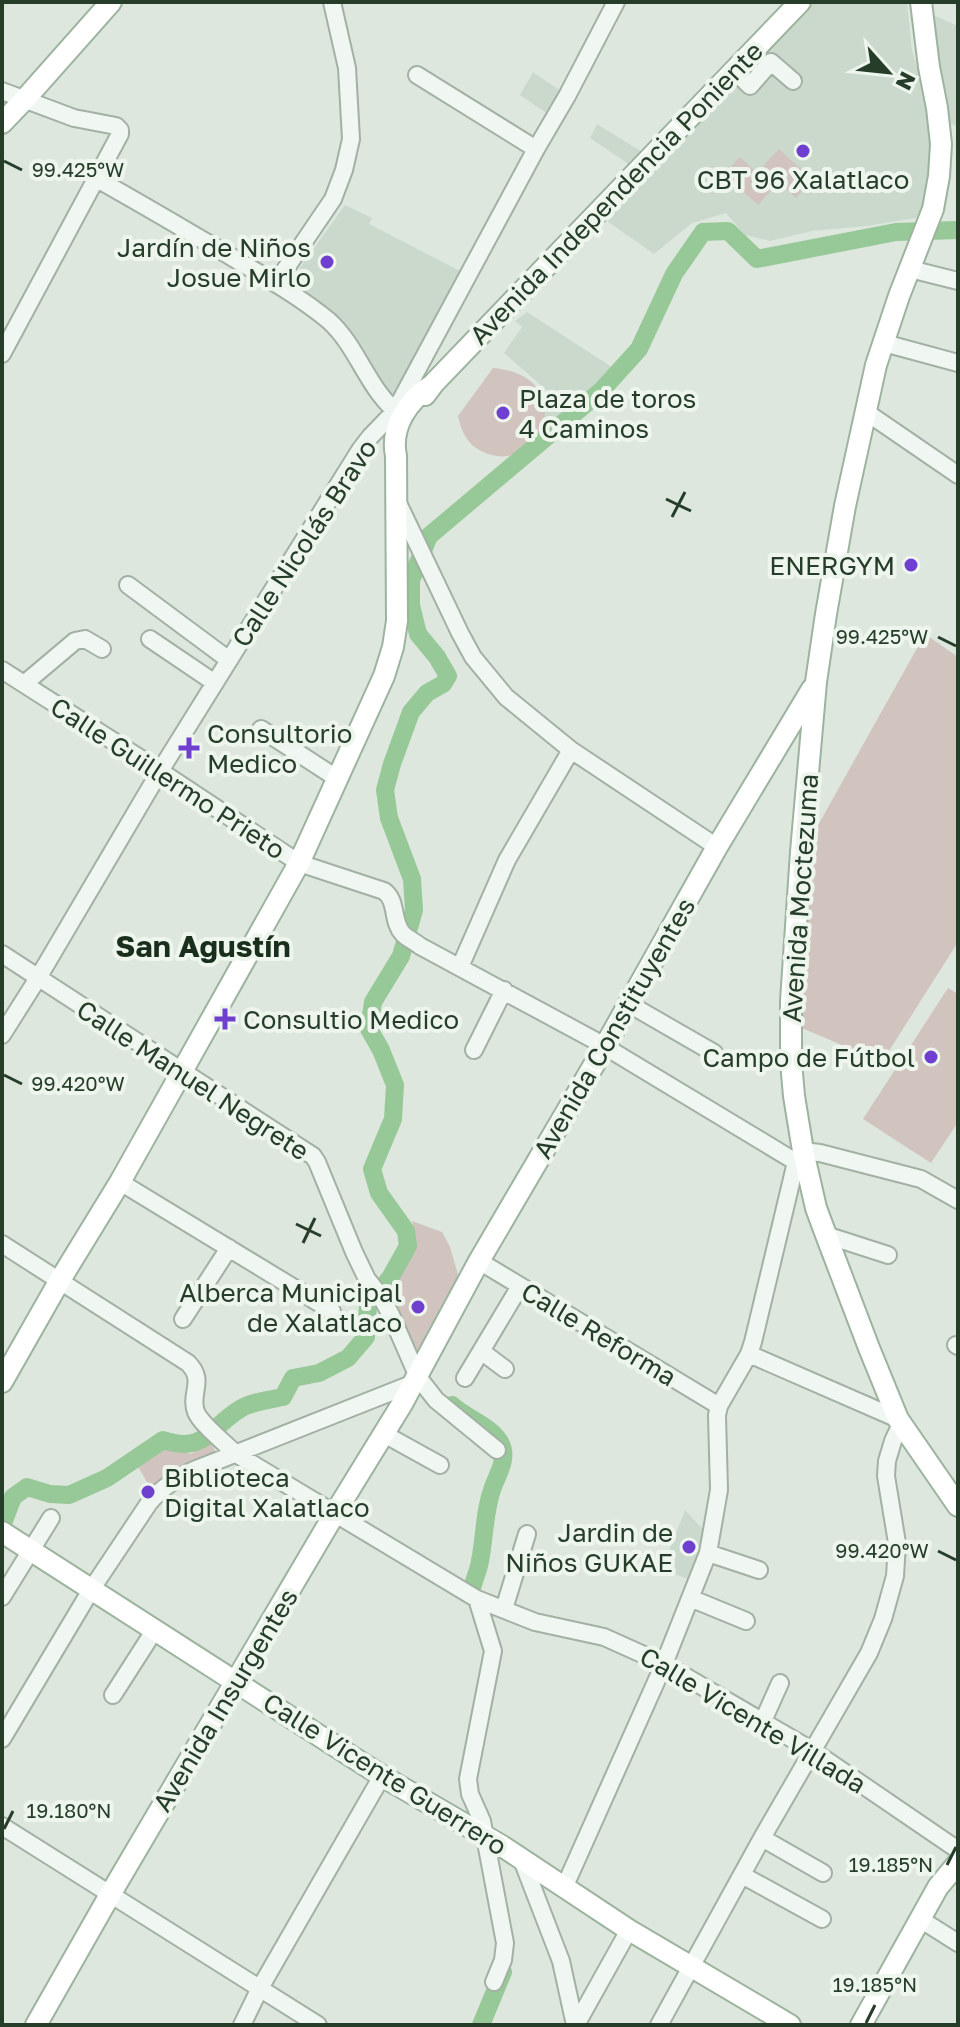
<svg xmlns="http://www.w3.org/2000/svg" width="960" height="2027" viewBox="0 0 960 2027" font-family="'Golos Text',sans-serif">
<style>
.built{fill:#cbd9cd}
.green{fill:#d1c3be}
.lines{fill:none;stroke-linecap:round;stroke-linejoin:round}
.river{stroke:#97c897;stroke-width:18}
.minor-casing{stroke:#a2b1a4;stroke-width:20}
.major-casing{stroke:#9cb39e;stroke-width:24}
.minor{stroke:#f0f6f1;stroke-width:16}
.major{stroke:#fff;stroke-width:20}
.ticks{fill:none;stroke:#263e29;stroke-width:3}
.poi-dot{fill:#6f3fd0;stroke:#edf5ed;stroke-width:3}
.labels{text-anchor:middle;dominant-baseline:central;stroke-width:8;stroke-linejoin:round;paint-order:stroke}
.poi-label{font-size:26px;fill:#263e29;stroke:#edf5ed;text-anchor:end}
.street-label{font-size:26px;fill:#263e29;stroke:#edf5ed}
.quarter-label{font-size:30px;font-weight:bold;fill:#192f1c;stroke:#edf5ed}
.ticks-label{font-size:20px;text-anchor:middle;fill:#263e29;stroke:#edf5ed;stroke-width:8;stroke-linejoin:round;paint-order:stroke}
</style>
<rect width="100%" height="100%" fill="#dde7de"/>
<path class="built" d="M812,2H907L912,50L932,125L934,176L927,198L916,218L867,226L812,231L770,241L745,235L726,213L692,223L654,254L607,221L731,90Z
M931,14L958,26V127L950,123L936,71Z
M533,72L565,94L552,117L520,95Z
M597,124L647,155L633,167L590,138Z
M345,205L372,218L369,224L464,273L402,392L383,395L289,283Z
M527,312L621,373L564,431L544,420L550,393L504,353L522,327L515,321Z
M685,1510L711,1538L696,1582L662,1569Z"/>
<path class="green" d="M779,149L812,179L796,198L762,167Z
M740,157L773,188L758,205L724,174Z
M493,368C584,376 540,481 481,451C467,444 461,431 458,416Z
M925,634L958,657V942L882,1062L797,1026L803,852Z
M948,988L958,994V1122L931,1163L863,1119Z
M412,1221L442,1232L450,1247L459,1278L414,1361L387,1290C405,1266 422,1252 412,1221Z
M210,1442L217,1454L184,1468L151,1489L137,1465C161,1445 161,1441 191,1454Z"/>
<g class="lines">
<path class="river" d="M452,1405C466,1418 492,1426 501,1444C508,1458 498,1474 493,1487C484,1511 485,1536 480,1561C479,1569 475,1577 473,1585
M2,1526L13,1497L27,1487L50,1494L69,1495L107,1478L163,1440C205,1454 209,1428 240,1409C251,1402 269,1400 283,1397L293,1378L319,1373L348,1358L366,1337L368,1305L390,1278L408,1246L406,1231L379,1193L372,1169L393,1119L395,1085L381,1050L369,1029L373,1002L401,956L414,910L412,879L389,818L385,790L392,764L411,712L427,693L443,684L448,676L437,657L418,634L411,605V580L429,536L601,391L639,349L674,274L703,232L728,231L757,259L896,232L958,230
M481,2025L503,1972"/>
<defs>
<path id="minor" d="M735,71L750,86L771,62L793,81
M417,75L536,149
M2,91L74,118L116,126L120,130V134L2,354
M97,179C140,203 182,228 225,253C260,274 296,294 328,320C359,347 368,393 403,417
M910,269L958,281
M276,283L333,199L344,170L351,139L347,68L332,2
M884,343L958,363
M866,412L958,475
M398,503L460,633L473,657L506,697L571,750L717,847
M128,585L229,660
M150,639L215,683
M2,670L160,771L299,863L384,891C398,901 391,921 403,934C407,938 415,942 420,946L594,1040L796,1162H805
M24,684L75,641L85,639L102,649
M261,729L338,779
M2,954L313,1156L317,1162L354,1252L367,1279L381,1297L391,1315L418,1377L436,1400L497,1450
M460,967L507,860L571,750
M629,1004L714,1053
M2,1035L38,978L160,771L360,450L370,437L395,411L536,149L567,96L616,2
M474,1050L504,990
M803,1151L820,1153L921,1179L958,1200
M120,1182L332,1311
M826,1235L888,1255
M2,1244L188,1363C206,1381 189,1393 196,1412C200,1423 226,1444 236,1454L477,1599L535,1622L604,1637L664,1664L813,1751L958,1850
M479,1261L719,1406
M183,1319L229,1248
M956,1345L958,1346
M481,1351L505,1369
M749,1354L898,1419
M465,1378L520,1286
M384,1434L440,1465
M708,1553L759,1570
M2,1597L51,1518
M690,1598L746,1621
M477,1599L493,1651L468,1779L470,1794L482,1821L505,1943L503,1960L494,1982
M504,1609L527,1534
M113,1695L154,1631
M763,1721L780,1683
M2,1739L91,1590L149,1503C162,1487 176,1479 194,1470L414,1383
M2,1826L318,2025
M762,1838L823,1873
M522,1860L561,1961L575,2025
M742,1875L822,1919
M564,1888L664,1664L708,1553L719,1490L717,1415L719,1406L749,1354L753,1342L796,1162
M920,1919L958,1943
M242,2025L260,1988L382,1776
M576,2025L629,1930
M659,2025L762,1838L869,1653L883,1619L895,1576L897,1543L886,1476L887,1461L893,1441L901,1424"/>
<path id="major" d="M921,2L929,67L937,108L941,144L939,176L933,209L899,296L876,365L845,506L826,614L816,682L801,852L791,1001V1062L794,1096L803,1151L816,1208L826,1235L869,1348L898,1419L958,1506
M2,123L25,99L111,2
M425,395L434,383L800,2
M2,1382L60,1280L120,1182L299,863L384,676L393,647L397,621L396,456C390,427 408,400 432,385
M2,1532L382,1776L502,1846L629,1930L790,2025
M36,2025L111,1893L335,1513L402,1404L479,1261L605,1046L717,847L812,689
M861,2025L938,1887L958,1863"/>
</defs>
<use href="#minor" class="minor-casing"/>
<use href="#major" class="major-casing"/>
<use href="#minor" class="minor"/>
<use href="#major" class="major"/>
</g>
<path class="ticks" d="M4,161L22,170M666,499L691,511M672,517L685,492M938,637L956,646M4,1075L22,1084M296,1224L321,1236M303,1243L315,1218M938,1551L956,1560M4,1829L13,1811M947,1865L956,1847M866,2023L875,2005"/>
<g class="poi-dot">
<circle cx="803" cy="151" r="8"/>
<circle cx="327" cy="262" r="8"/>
<circle cx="503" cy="413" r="8"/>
<circle cx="911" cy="565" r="8"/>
<path d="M185 736h8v8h8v8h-8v8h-8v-8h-8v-8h8z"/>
<path d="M221 1007h8v8h8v8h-8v8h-8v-8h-8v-8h8z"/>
<circle cx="931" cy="1057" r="8"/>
<circle cx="418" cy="1307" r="8"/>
<circle cx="148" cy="1492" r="8"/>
<circle cx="689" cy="1547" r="8"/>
</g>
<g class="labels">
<g class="poi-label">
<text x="803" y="179" text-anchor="middle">CBT 96 Xalatlaco</text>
<text x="311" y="247">Jardín de Niños<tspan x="311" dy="30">Josue Mirlo</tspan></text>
<text x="519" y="398" text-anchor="start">Plaza de toros<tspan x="519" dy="30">4 Caminos</tspan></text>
<text x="895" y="565">ENERGYM</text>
<text x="207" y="733" text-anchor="start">Consultorio<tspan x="207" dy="30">Medico</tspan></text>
<text x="243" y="1019" text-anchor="start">Consultio Medico</text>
<text x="915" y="1057">Campo de Fútbol</text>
<text x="402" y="1292">Alberca Municipal<tspan x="402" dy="30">de Xalatlaco</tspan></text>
<text x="164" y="1477" text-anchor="start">Biblioteca<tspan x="164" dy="30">Digital Xalatlaco</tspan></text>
<text x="673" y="1532">Jardin de<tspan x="673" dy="30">Niños GUKAE</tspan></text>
</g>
<g class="street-label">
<text transform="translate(616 193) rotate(-46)">Avenida Independencia Poniente</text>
<text transform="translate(304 543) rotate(-57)">Calle Nicolás Bravo</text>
<text transform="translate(168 778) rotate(33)">Calle Guillermo Prieto</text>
<text transform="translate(800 898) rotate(-86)">Avenida Moctezuma</text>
<text transform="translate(614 1028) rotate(-60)">Avenida Constituyentes</text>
<text transform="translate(193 1080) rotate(33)">Calle Manuel Negrete</text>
<text transform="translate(599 1334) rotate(31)">Calle Reforma</text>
<text transform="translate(225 1700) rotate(-59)">Avenida Insurgentes</text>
<text transform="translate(753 1720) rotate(31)">Calle Vicente Villada</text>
<text transform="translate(385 1774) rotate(32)">Calle Vicente Guerrero</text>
</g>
<g class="quarter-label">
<text x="203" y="946">San Agustín</text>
</g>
</g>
<g class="ticks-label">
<text x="78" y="177">99.425°W</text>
<text x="882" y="644">99.425°W</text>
<text x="78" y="1091">99.420°W</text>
<text x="882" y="1558">99.420°W</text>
<text x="69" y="1818">19.180°N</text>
<text x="891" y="1872">19.185°N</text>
<text x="875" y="1992">19.185°N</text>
</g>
<rect width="960" height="2027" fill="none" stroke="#263e29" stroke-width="8"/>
<g transform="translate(888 72) rotate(117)" stroke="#edf5ed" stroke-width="6" paint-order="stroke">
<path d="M0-6L14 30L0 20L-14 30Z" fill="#263e29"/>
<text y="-12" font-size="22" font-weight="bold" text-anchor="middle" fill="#263e29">N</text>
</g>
</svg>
